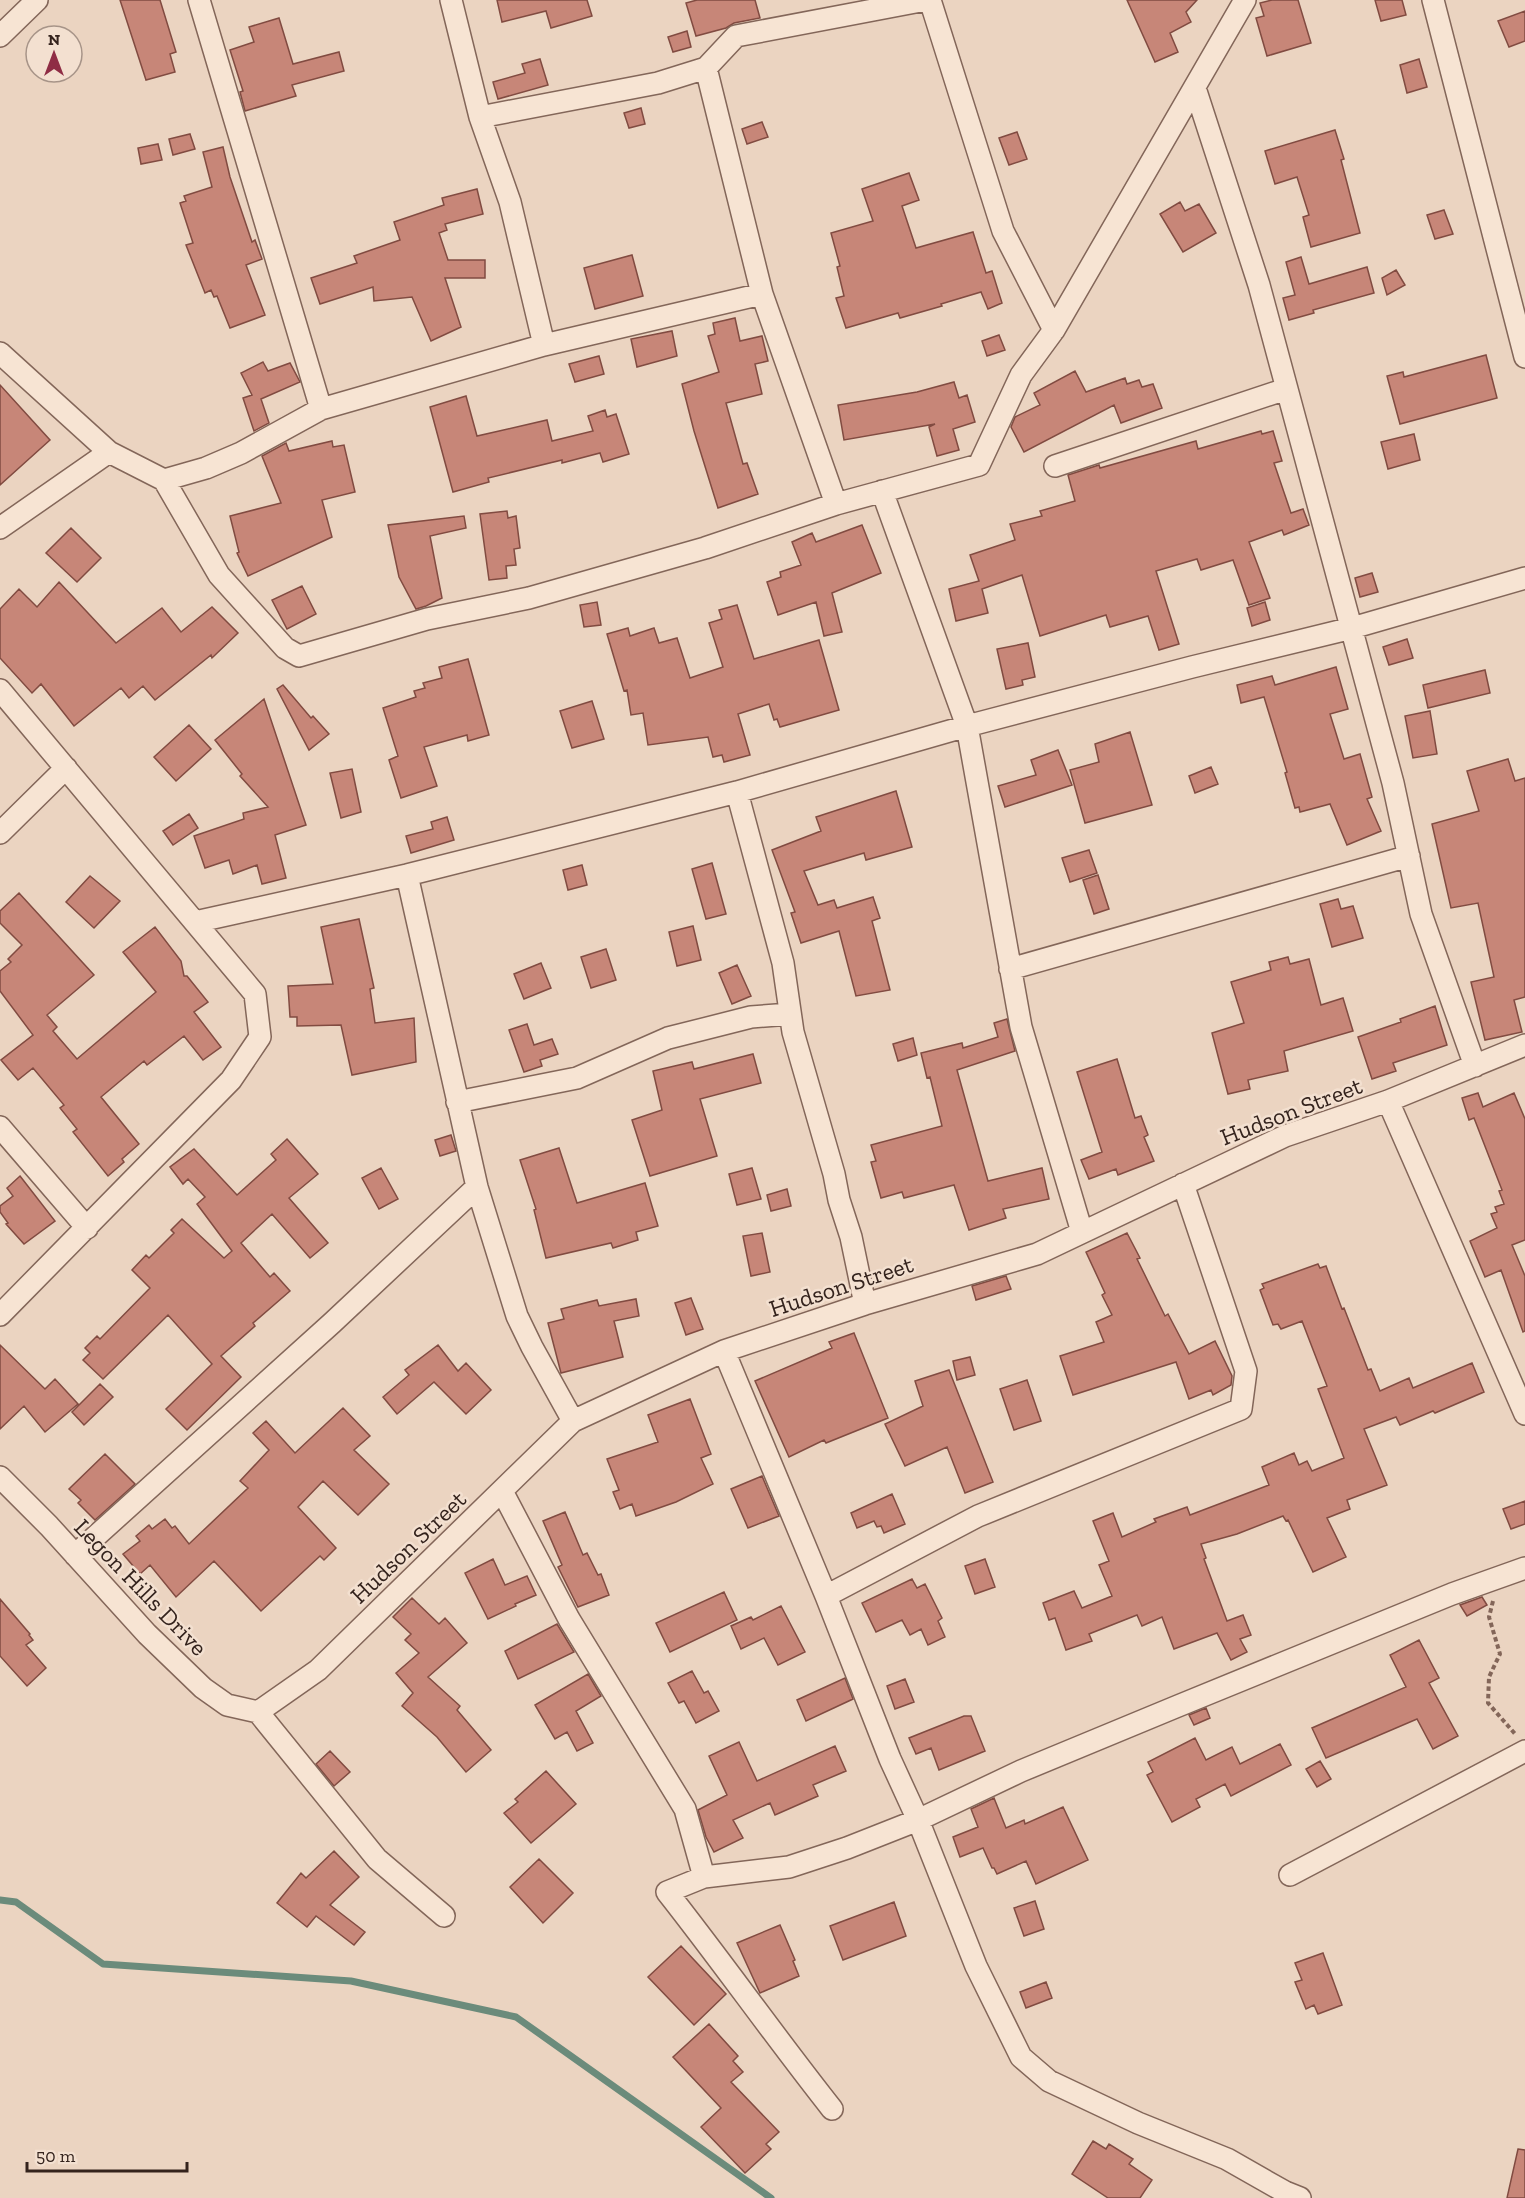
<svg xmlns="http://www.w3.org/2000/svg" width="1525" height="2198" viewBox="0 0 1525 2198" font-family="'Zilla Slab',serif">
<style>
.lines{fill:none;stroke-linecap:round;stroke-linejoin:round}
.stream{stroke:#6b8b7b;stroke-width:7}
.building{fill:#c78678;stroke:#814b41;stroke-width:1.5}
.street-casing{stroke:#836659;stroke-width:24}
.path{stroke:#836659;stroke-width:4;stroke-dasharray:4.5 3;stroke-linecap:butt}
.street{stroke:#f7e4d3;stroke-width:21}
.labels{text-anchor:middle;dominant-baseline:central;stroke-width:5;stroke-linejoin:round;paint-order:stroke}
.street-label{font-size:24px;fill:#34231d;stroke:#f3e0d0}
</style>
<rect width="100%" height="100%" fill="#ebd4c1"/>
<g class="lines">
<path class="stream" d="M0,1900L16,1902L103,1964L351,1981L516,2017L771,2198"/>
</g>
<path class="building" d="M120,0H160L176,52L170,54L175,72L146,80Z
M497,0H587L592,16L551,28L546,11L502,22Z
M697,0H755L760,18L734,23L726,28L696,36L686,3Z
M1127,0H1197L1186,12L1191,22L1170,33L1178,52L1155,62Z
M1272,0H1298L1311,43L1267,56L1256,18L1264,16L1260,3Z
M1375,0H1402L1406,15L1381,21Z
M1525,11V41L1509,47L1498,21Z
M279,18L293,64L339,52L344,71L292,85L296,96L245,111L240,92L243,91L230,50L254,42L249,27Z
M687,31L691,47L673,52L668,37Z
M540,59L548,85L498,99L493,82L525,73L522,64Z
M1419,59L1427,87L1407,93L1400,65Z
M641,108L645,124L629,128L624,113Z
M762,122L768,137L747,144L742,129Z
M1335,130L1344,159L1341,160L1360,233L1311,247L1303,217L1309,215L1297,177L1275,184L1265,151Z
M1017,132L1027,159L1009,165L999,138Z
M190,134L195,149L173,155L169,139Z
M158,144L162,160L141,164L138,148Z
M223,147L230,177L252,242L255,240L262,259L246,265L265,315L230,328L217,296L214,297L211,290L205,293L186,245L193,243L180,203L186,201L184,196L212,187L203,152Z
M909,173L919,200L902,206L916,248L973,232L986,273L992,271L1002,303L988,309L981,292L941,304L942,306L900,318L898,313L846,328L836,298L844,296L837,267L840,266L831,233L873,221L862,189Z
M477,189L483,214L445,224L447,230L439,233L448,260H485V278H445L461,327L431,341L412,297L374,301L373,287L320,304L311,278L357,263L354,256L400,240L394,222L444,205L442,198Z
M1180,202L1185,211L1199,204L1216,233L1183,252L1160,214Z
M1444,210L1453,234L1435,239L1427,215Z
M632,255L643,296L595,309L584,268Z
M1301,257L1309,284L1367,267L1374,293L1313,310L1314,313L1289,320L1283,298L1295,295L1286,262Z
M1396,270L1405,285L1387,295L1382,278Z
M735,318L740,341L762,336L768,361L755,364L762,394L726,403L743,464L747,463L758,494L718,508L694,431L682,384L719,372L708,336L715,334L713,323Z
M672,331L677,356L637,367L631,339Z
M999,335L1005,350L987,356L982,341Z
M1486,355L1497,398L1400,424L1387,376L1403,372L1404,377Z
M599,356L604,374L575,382L569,364Z
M263,362L268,371L290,363L300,382L261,399L269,423L254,431L243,398L252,395L241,373Z
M1075,371L1086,392L1125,378L1127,384L1139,380L1142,387L1153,384L1162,408L1121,423L1114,405L1024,452L1011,427L1015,417L1040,405L1034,393Z
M954,382L959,398L967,395L975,422L953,429L959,450L937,456L929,427L935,424L844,440L838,405L917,392Z
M0,385L50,440L0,485Z
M466,396L477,436L547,420L552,441L593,431L588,416L605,410L607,417L616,414L629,454L603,462L600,453L562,463V460L488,478L489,482L453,492L430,407Z
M1261,431L1262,434L1273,431L1282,461L1274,463L1291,513L1303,509L1309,525L1284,535L1282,530L1249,542L1270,598L1249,605L1233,560L1201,570L1197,559L1156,571L1179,644L1159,650L1148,616L1110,627L1106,615L1040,636L1022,575L982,589L988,613L956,621L949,589L979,581L970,555L1015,540L1010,524L1042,516L1040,511L1075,501L1068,475L1099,465L1100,468L1196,441L1198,449Z
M1414,434L1420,460L1388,469L1381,442Z
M332,441L333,447L344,445L355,492L322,500L332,537L248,576L237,553L239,552L230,516L281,503L262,456L286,443L289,451Z
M507,511L508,518L516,516L520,548L514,549L516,565L506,566L507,578L489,580L480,514Z
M464,516L466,528L430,536L442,598L426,606L416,609L399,577L388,525Z
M862,525L881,573L832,593L842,632L824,636L816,602L778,615L767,582L781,577L780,572L801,565L792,542L812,533L816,542Z
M71,528L101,558L77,582L46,553Z
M1372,573L1378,592L1360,597L1355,578Z
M59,582L116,643L162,608L181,632L212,607L238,633L212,658L211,655L155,700L143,686L129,698L121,688L74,726L41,684L32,693L0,658V609L19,589L37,607Z
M302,586L316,614L287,629L272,600Z
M597,602L601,625L584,627L580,605Z
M1265,602L1270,620L1252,626L1247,608Z
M737,605L754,659L819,640L839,710L780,727L777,719L774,720L769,704L738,714L750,755L724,762L722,755L713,757L708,737L648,745L643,713L631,715L627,690L624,691L607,634L628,628L630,636L654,628L659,643L677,638L690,678L723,667L709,623L722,619L719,610Z
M1407,639L1413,658L1389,665L1383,647Z
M1028,643L1035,677L1022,680L1023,685L1006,689L997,649Z
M468,659L489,735L468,741L467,735L424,747L437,786L401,798L389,760L398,756L383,708L416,697L414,691L425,688L423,683L442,678L439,667Z
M1336,667L1348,709L1330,714L1344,759L1360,754L1372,797L1367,799L1381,831L1347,845L1330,804L1300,812L1299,807L1295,808L1285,773L1287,772L1264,697L1241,703L1237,685L1272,676L1275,685Z
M1485,670L1490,693L1428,708L1423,685Z
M283,685L311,718L313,716L329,734L309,750L277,689Z
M264,699L306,825L275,835L286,878L262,884L257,865L233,874L229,860L205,868L194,836L244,819L243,813L268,807L240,776L242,774L215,740Z
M592,701L604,739L572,748L560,711Z
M1430,711L1437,754L1413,758L1405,716Z
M189,725L211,749L176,781L154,757Z
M1130,732L1152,805L1085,823L1070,770L1099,762L1095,744Z
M1058,750L1072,785L1005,807L998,786L1036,775L1031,760Z
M1508,759L1515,781L1525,778V997L1514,1000L1522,1032L1485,1040L1471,982L1494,977L1478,903L1451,908L1432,824L1479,811L1467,771Z
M1211,767L1218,784L1195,793L1189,776Z
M352,769L361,812L341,818L330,773Z
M896,791L912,847L866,860L864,853L804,871L818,905L834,900L837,908L873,897L880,918L872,921L890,990L856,996L839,931L801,943L791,913L795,912L772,850L821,831L816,817Z
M189,814L198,828L173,845L163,831Z
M447,817L454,840L411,853L406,836L433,829L431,822Z
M1089,850L1097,873L1070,882L1062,858Z
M712,863L726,914L706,919L692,869Z
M582,865L587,885L568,890L563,870Z
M1098,875L1109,909L1094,914L1083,880Z
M90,876L120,901L94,928L66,902Z
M19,893L94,975L47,1015L57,1027L53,1031L77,1059L156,992L123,952L155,927L181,961L184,976H187L208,1002L194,1012L221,1047L203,1060L184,1036L147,1065L144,1061L101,1097L139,1144L122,1159L124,1162L108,1176L73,1132L77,1129L60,1108L64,1105L33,1068L18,1080L1,1060L33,1035L0,991V971L11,962L8,959L22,945L0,923V911Z
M1338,899L1341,909L1353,906L1363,938L1332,947L1320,904Z
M359,919L374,988L370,989L375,1023L414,1018L416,1062L352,1075L341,1025L297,1026V1017H290L288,986L333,984L321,927Z
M693,926L701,960L677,966L669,932Z
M606,949L616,980L591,988L581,957Z
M1288,957L1290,964L1309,959L1321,1005L1343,998L1353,1031L1284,1051L1288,1071L1248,1080L1250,1089L1228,1094L1212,1033L1244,1023L1231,982L1271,970L1269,962Z
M541,963L551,988L524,999L514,974Z
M737,965L751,996L732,1004L719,973Z
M1435,1006L1447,1045L1393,1063L1396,1071L1372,1079L1358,1037L1401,1022L1400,1019Z
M1007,1019L1015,1051L957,1070L988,1181L1042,1168L1049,1199L1003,1209L1006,1218L969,1230L954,1185L904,1198L902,1192L881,1198L871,1162L876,1161L871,1145L942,1126L930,1077L927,1078L921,1053L962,1043L963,1048L998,1037L994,1023Z
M527,1024L534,1045L552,1039L558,1054L540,1060L542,1066L524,1072L509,1030Z
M913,1038L917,1055L898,1061L893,1044Z
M753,1054L761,1083L700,1099L717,1156L650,1176L632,1120L662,1110L653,1071L692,1062L694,1069Z
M1117,1059L1135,1118L1141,1116L1148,1135L1144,1137L1154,1161L1118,1175L1116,1169L1089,1179L1081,1160L1102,1152L1077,1072Z
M1478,1093L1483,1107L1514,1093L1525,1119V1240L1512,1245L1525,1276V1331L1523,1332L1501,1270L1485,1277L1470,1241L1497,1228L1491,1214L1497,1212L1495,1207L1504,1204L1499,1191L1502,1190L1474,1118L1469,1120L1462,1098Z
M451,1135L456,1151L440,1156L435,1140Z
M287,1139L318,1174L289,1198L328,1243L310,1258L272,1214L241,1243L270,1277L274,1273L290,1291L253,1323L255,1326L221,1356L241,1377L187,1430L166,1409L212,1364L168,1315L103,1379L83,1360L90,1353L85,1348L97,1336L100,1339L150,1288L132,1270L146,1255L149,1258L174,1233L171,1230L182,1219L224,1258L232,1251L197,1204L205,1197L188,1179L183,1184L170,1167L194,1149L237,1195L276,1160L271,1154Z
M559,1148L577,1203L645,1183L658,1226L636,1232L638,1240L613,1248L611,1243L546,1258L534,1210L536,1209L520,1160Z
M381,1168L398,1199L379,1209L362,1178Z
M752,1168L761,1199L737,1205L729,1174Z
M20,1176L55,1221L24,1244L6,1224L8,1223L0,1212V1206L13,1196L7,1188Z
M787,1189L791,1206L771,1211L767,1195Z
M762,1233L770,1272L751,1276L743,1236Z
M1127,1233L1140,1258L1137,1259L1165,1316L1168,1314L1189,1354L1215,1341L1232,1376L1231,1385L1213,1395L1211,1390L1189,1399L1176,1362L1073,1395L1060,1356L1104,1342L1096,1322L1112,1315L1102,1295L1105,1293L1086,1252Z
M1318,1264L1320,1268L1326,1266L1342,1309L1344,1308L1368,1370L1371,1369L1380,1391L1409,1378L1413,1388L1472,1363L1484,1392L1435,1413L1433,1411L1400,1425L1396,1417L1364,1429L1387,1485L1347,1500L1350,1509L1327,1518L1346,1557L1313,1572L1288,1520L1286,1521L1283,1516L1237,1534L1201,1544L1206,1558L1204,1559L1227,1621L1243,1615L1251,1635L1240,1639L1247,1652L1231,1660L1217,1633L1174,1649L1162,1617L1142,1626L1137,1615L1089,1634L1092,1641L1066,1650L1055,1618L1049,1620L1043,1603L1074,1591L1082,1608L1112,1596L1099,1565L1109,1561L1093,1521L1113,1513L1122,1537L1156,1522L1154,1519L1187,1507L1190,1515L1269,1485L1262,1467L1294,1453L1299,1465L1307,1461L1312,1471L1344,1458L1318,1389L1327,1386L1302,1321L1281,1329L1278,1324L1273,1325L1260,1290L1264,1288L1262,1284Z
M1006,1276L1011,1289L976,1300L972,1286Z
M691,1298L703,1329L686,1335L675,1303Z
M636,1299L639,1316L614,1321L623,1357L561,1373L548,1323L564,1319L561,1309L597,1300L599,1306Z
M854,1333L888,1418L826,1443L824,1440L789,1457L755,1381L832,1348L829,1342Z
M0,1345L45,1389L55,1379L78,1404L45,1432L24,1406L0,1429Z
M438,1345L458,1371L466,1363L491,1390L466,1414L434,1382L397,1414L383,1397L409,1375L405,1370Z
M970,1357L975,1375L957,1380L953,1361Z
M949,1370L993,1482L965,1493L947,1447L905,1466L885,1424L923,1406L915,1381Z
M1027,1380L1041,1421L1014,1430L1000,1389Z
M100,1384L113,1397L84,1425L72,1412Z
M690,1399L711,1454L701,1458L713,1484L676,1502L636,1516L632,1504L620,1509L613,1492L619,1490L607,1459L658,1442L648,1415Z
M343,1408L370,1436L354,1450L389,1484L358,1515L323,1481L298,1507L336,1548L324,1560L320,1556L261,1611L214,1561L176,1597L150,1565L140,1574L123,1554L140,1541L136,1536L149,1525L152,1529L165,1519L172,1528L175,1526L189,1544L248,1488L240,1481L269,1450L253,1433L266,1421L295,1453Z
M105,1454L135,1484L95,1520L78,1503L81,1500L69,1489Z
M762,1476L779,1516L748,1528L731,1489Z
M892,1494L905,1524L884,1533L881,1526L877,1527L874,1521L857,1528L851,1513Z
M1525,1501V1524L1511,1529L1503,1509Z
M565,1512L583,1555L587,1553L598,1575L601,1574L609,1595L578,1607L558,1567L562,1565L543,1521Z
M493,1559L505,1585L527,1576L536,1595L515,1604L516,1606L488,1619L465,1573Z
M985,1559L995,1587L975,1594L965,1566Z
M912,1579L917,1588L925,1584L942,1618L938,1621L945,1637L928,1645L921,1629L910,1635L902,1620L876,1632L862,1603Z
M724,1592L737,1620L670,1652L656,1623Z
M1482,1597L1487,1605L1467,1616L1460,1605Z
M412,1598L439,1624L445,1618L467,1643L428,1677L460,1706L457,1710L491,1750L466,1772L437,1737L402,1706L413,1693L396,1673L419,1653L405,1640L411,1634L393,1617Z
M0,1599L30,1634L29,1635L33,1640L26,1645L46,1668L27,1686L0,1656Z
M781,1606L805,1652L778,1665L764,1638L741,1649L731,1626L751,1617L753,1620Z
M557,1624L574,1652L518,1679L505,1651Z
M1419,1640L1439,1678L1429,1683L1458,1736L1433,1749L1417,1719L1326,1758L1312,1728L1406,1687L1390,1655Z
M692,1671L704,1693L708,1691L719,1711L696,1723L684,1701L679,1703L668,1683Z
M588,1674L601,1696L576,1711L593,1743L577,1751L567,1732L555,1739L535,1705Z
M845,1678L853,1699L806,1721L797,1700Z
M905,1679L914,1702L895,1709L887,1686Z
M1206,1708L1210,1718L1194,1725L1189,1715Z
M964,1716H971L985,1751L939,1770L931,1748L916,1754L909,1738Z
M1195,1738L1206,1760L1232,1747L1240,1764L1280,1744L1291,1765L1231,1796L1225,1784L1196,1799L1200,1807L1172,1822L1147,1775L1153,1772L1148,1762Z
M739,1742L757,1781L835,1746L846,1771L813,1785L818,1796L775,1815L770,1803L733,1820L743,1838L714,1852L706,1837L698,1810L727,1795L709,1756Z
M330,1751L350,1772L334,1786L316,1764Z
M1320,1761L1331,1779L1317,1787L1306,1769Z
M546,1771L576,1804L531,1843L504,1813L518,1802L515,1799Z
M994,1798L1006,1828L1024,1820L1025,1824L1063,1807L1088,1860L1036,1884L1026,1861L997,1874L994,1868H992L983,1848L960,1857L953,1837L978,1827L971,1809Z
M334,1851L359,1877L330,1905L365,1932L354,1945L316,1916L307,1927L277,1903L301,1873L306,1878Z
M539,1859L573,1893L543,1923L510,1887Z
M1035,1901L1044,1929L1024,1936L1014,1908Z
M894,1902L906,1936L843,1960L830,1926Z
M780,1925L795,1960L793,1961L799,1976L760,1993L737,1943Z
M681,1946L726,1994L694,2025L648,1977Z
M1323,1953L1342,2005L1318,2014L1314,2005L1306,2009L1295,1982L1302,1980L1295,1963Z
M1046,1982L1052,1998L1026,2008L1020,1992Z
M709,2024L738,2056L733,2061L743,2072L731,2082L779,2132L766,2144L771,2149L745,2173L701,2127L721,2108L673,2057Z
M1093,2141L1106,2149L1109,2144L1133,2159L1129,2164L1152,2180L1140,2198H1108L1072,2174Z
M1518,2149L1525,2150V2198H1507Z"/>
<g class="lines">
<defs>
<path id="street" d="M199,0L321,409
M451,0L480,117L510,202L544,345
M930,0L1003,231L1054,330
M1433,0L1525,357
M0,36L37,0
M706,68L762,294L836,504
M1195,88L1259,285L1393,783L1421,914L1475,1066
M480,117L658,83L706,68L736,36L926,0
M0,353L109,452L164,480L206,468L241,453L321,409L544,345L762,294
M1055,466L1286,389
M164,480L219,575L285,648L299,656L427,619L529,598L705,548L836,504L979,465L1021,375L1054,330L1245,0
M882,491L967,726L1021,1027L1082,1232
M0,528L109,452
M0,690L255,994L260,1037L231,1080L0,1315
M737,792L783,963L793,1032L834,1174L839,1200L851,1237L865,1304
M0,833L66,768
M407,875L477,1187L517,1316L532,1347L573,1421
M195,922L407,875L737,792L967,726L1192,667L1352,628L1525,578
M1010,969L1409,856
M1388,1101L1525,1414
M457,1102L577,1078L668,1038L751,1017L790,1014
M0,1127L87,1228
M724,1351L826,1596L890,1759L918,1820L976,1966L1021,2057L1049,2081L1138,2123L1227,2159L1285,2192L1300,2198
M0,1477L49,1526L147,1634L203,1688L227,1705L258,1712
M502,1491L569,1619L685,1809L704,1877
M75,1555L332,1323L477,1187
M826,1596L978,1516L1241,1409L1246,1371L1183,1184
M258,1712L318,1670L573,1421L724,1351L865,1304L1037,1254L1285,1136L1388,1101L1525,1045
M258,1712L377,1859L444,1916
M1290,1875L1525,1751
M832,2109C775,2037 723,1963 667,1892L704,1877L789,1867L847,1848L918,1820L1021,1771L1178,1706L1452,1594L1525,1568"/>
</defs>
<use href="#street" class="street-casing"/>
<path class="path" d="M1493,1601L1489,1617L1500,1654L1489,1677L1488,1703L1516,1735"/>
<use href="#street" class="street"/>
</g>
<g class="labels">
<g class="street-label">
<text transform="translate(1291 1111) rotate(-21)">Hudson Street</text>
<text transform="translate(841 1286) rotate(-18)">Hudson Street</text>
<text transform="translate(408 1547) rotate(-44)">Hudson Street</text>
<text transform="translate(141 1587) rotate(46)">Legon Hills Drive</text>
</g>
</g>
<g transform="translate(54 54)"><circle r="28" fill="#f3e0d0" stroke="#a79488" stroke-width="1.5"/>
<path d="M0-4.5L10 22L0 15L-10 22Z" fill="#8f2d45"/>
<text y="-9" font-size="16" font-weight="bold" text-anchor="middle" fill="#34231d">N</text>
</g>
<path d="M27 2162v9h160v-9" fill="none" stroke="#34231d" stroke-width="3"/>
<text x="36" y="2162" font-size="18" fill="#34231d" stroke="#f3e0d0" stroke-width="4.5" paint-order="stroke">50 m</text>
</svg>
